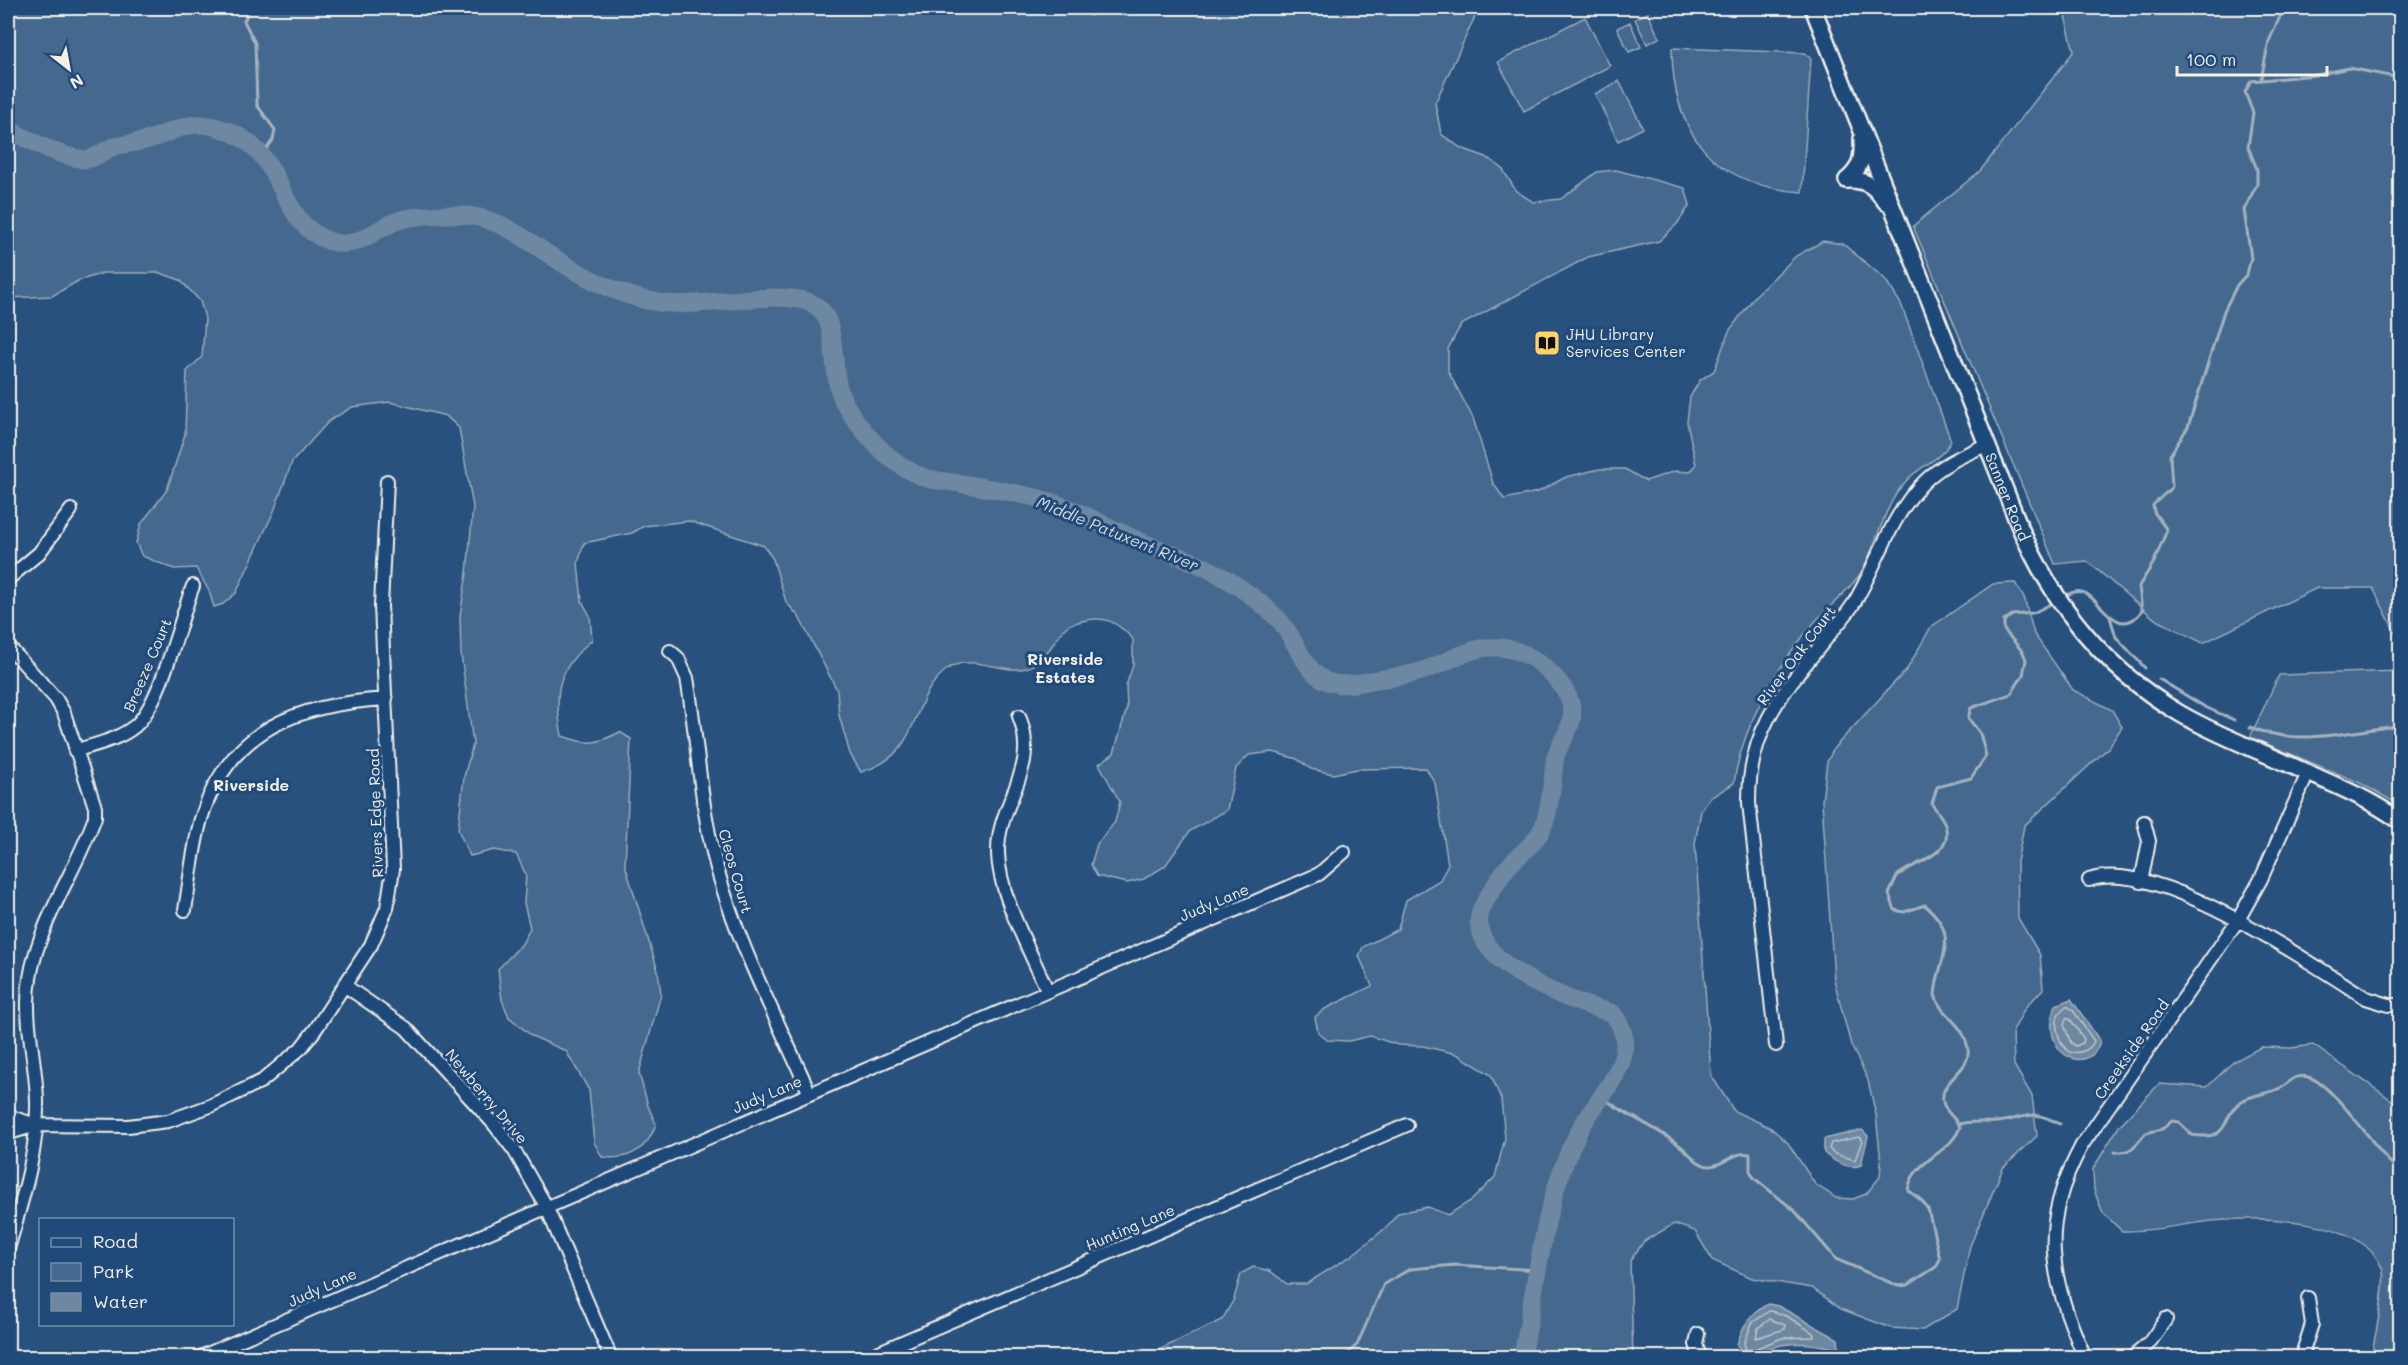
<svg xmlns="http://www.w3.org/2000/svg" width="2408" height="1365" viewBox="0 0 2408 1365" font-family="Mali,sans-serif">
<style>
.green{fill:#45688e;stroke:#9cacbb;stroke-width:1.5}
.water{fill:#6e88a2;stroke:#a4b2be;stroke-width:1.5}
.lines{fill:none;stroke-linecap:round;stroke-linejoin:round}
.shore{stroke:#bec7cc;stroke-width:1.5}
.stream{stroke:#a4b2be;stroke-width:3}
.river{stroke:#6e88a2;stroke-width:18}
.minor-casing{stroke:#f4f1e8;stroke-width:16}
.major-casing{stroke:#f4f1e8;stroke-width:20}
.minor{stroke:#1f4a7a;stroke-width:12}
.major{stroke:#1f4a7a;stroke-width:15}
.labels{text-anchor:middle;dominant-baseline:central;stroke-width:6;stroke-linejoin:round;paint-order:stroke}
.poi-label{font-size:15px;fill:#f4f1e8;stroke:#1f4a7a;text-anchor:start}
.street-label{font-size:15px;fill:#f4f1e8;stroke:#1f4a7a}
.water-label{font-size:16px;font-style:italic;fill:#d9dcda;stroke:#1f4a7a}
.neighbourhood-label{font-size:16px;font-weight:bold;fill:#f4f1e8;stroke:#1f4a7a}
</style>
<rect width="100%" height="100%" fill="#28517e"/>
<filter id="ink" filterUnits="userSpaceOnUse"><feTurbulence type="fractalNoise" baseFrequency=".0167" numOctaves="2"/><feDisplacementMap in="SourceGraphic" scale="12" xChannelSelector="R" yChannelSelector="G"/><feConvolveMatrix kernelMatrix="1 2 1 2 8 2 1 2 1" color-interpolation-filters="sRGB"/></filter>
<g filter="url(#ink)">
<path class="green" d="M8,8H1083L1090,16L1103,8H1479L1435,103L1441,134L1461,148L1486,157L1502,168L1516,191L1533,202L1561,199L1597,172L1616,170L1685,188L1690,205L1677,224L1659,241L1588,257L1461,325L1448,349V371L1473,418L1493,483L1504,499L1538,492L1566,477L1600,469H1625L1646,481L1675,471L1690,472L1696,465L1687,422L1690,397L1700,380L1714,371L1729,331L1755,296L1796,256L1823,241L1843,244L1885,279L1901,304L1951,441C1941,460 1921,465 1907,480C1883,505 1877,547 1860,574C1847,593 1828,607 1813,624C1776,668 1742,726 1734,783L1710,798L1701,811L1695,843L1711,1075L1734,1111L1771,1128L1788,1143L1815,1184L1836,1198L1853,1199L1866,1194L1880,1177L1881,1162L1876,1115L1868,1080L1851,1045L1834,980L1822,801L1827,762L1834,748L1907,669L1931,627L1993,584L2015,583L2024,597L2034,634L2073,690L2112,710L2122,727L2108,748L2024,826L2017,862L2018,918L2040,955L2043,989L2025,1008L2013,1031L2014,1065L2032,1096L2037,1136L2003,1168L1970,1246L1957,1309L1923,1330L1891,1328L1841,1309L1812,1288L1752,1278L1712,1260L1695,1231L1674,1224L1644,1241L1630,1261L1633,1357H1144L1222,1320L1234,1299L1241,1274L1253,1267L1270,1271L1287,1284H1306L1351,1256L1388,1226L1398,1213L1428,1207L1448,1215L1472,1200L1495,1177L1505,1138L1501,1099L1491,1075L1457,1054L1423,1046L1398,1045L1370,1036L1349,1041L1327,1040L1318,1032L1315,1017L1325,1009L1372,986L1359,956L1363,947L1398,929L1406,900L1440,880L1448,864L1435,783L1426,768L1357,769L1333,774L1311,769L1297,759L1273,752L1249,755L1236,768L1227,810L1190,831L1165,866L1144,879L1127,883L1097,876L1091,865L1097,844L1115,822L1120,802L1099,764L1114,753L1127,708L1126,686L1133,665V639C1117,622 1105,615 1082,621C1076,623 1069,623 1065,628C1052,642 1047,660 1029,667C1005,677 969,650 945,671C907,702 924,754 861,772L850,754L839,715L837,690L799,617L786,602L773,559L764,546L689,521L644,526L632,533L584,543L578,563L582,601L590,616L592,640C557,669 553,692 562,736C588,745 595,745 620,732L631,739L625,865L658,971L661,994L639,1073L648,1106L656,1124C648,1149 629,1161 602,1157L594,1142L589,1090L566,1051L532,1036L509,1017L502,1000L498,969L522,944L530,928L524,903L526,875L516,854L494,850L470,856L458,830L464,777L473,744L461,654L460,616L467,573L473,507L459,428L446,416L390,402L352,407L329,421L292,462L274,511L236,593L223,604L214,607L209,591L196,568L174,569L142,556L136,543L141,524L167,490L185,434L187,371L202,357L205,318L200,301L180,280L160,273H103L78,281L52,296L8,298Z
M2063,8H2400V642L2373,588H2317L2203,643L2155,619L2087,561L2055,564L1913,226L1980,171L2074,51Z
M1648,13L1659,38L1647,44L1635,19Z
M1585,17L1610,66L1524,111L1498,62Z
M1630,22L1641,47L1629,52L1617,28Z
M1672,48L1805,53L1811,59L1802,192C1715,186 1672,135 1672,48Z
M1619,81L1643,128L1618,141L1595,94Z
M2400,671V805L2358,782L2250,737L2279,675Z
M2313,1045L2400,1106V1357H2371C2374,1341 2388,1281 2382,1268C2362,1216 2258,1216 2212,1221C2181,1224 2153,1232 2122,1231L2103,1213L2094,1190L2093,1169L2119,1126L2159,1084L2207,1087L2233,1062L2261,1047L2291,1048Z"/>
<path class="water" d="M2071,999L2100,1041C2090,1079 2036,1054 2056,1005Z
M1862,1130L1868,1136L1861,1165C1848,1170 1833,1161 1824,1153V1139Z
M1768,1304L1778,1306L1838,1339L1839,1348L1835,1349C1814,1343 1791,1341 1770,1348C1761,1352 1754,1358 1744,1357L1737,1345C1742,1326 1750,1314 1768,1304Z"/>
<g class="lines">
<path class="shore" d="M2066,1006L2072,1009L2094,1041C2090,1051 2079,1054 2069,1052C2057,1041 2050,1017 2066,1006Z
M2066,1019H2070L2084,1039L2083,1043L2076,1046L2071,1043L2064,1025Z
M1859,1137L1862,1141L1855,1160L1835,1154L1829,1149L1831,1143Z
M1769,1311C1784,1312 1800,1325 1813,1333L1814,1337L1782,1338L1747,1352L1744,1344L1752,1323Z
M1770,1319L1785,1325V1329L1756,1338L1758,1328Z"/>
<path class="stream" d="M250,8L244,21L255,43L257,105L275,130L273,140L262,155
M2261,79L2269,41L2284,8
M2063,597C2069,594 2075,590 2082,592C2100,596 2117,643 2142,611L2139,586L2154,562L2167,530L2154,512L2153,505L2172,487L2170,455L2188,427L2224,311L2237,285L2247,274L2251,258L2244,210L2257,184V169L2248,147L2253,113L2245,92L2251,81L2316,75L2349,68L2400,78
M2110,617L2116,637L2145,668
M2159,679L2205,707L2234,720
M2250,727C2300,748 2349,730 2400,726
M1602,1097C1628,1117 1659,1128 1684,1149C1692,1156 1700,1167 1711,1166C1726,1164 1734,1151 1750,1154V1171L1754,1178L1794,1210L1836,1259L1898,1286L1908,1285L1917,1279L1936,1267L1940,1259L1928,1209L1921,1200L1908,1190C1912,1160 1951,1154 1960,1127C1957,1119 1947,1114 1944,1105C1935,1081 1972,1072 1968,1049C1963,1020 1942,1019 1935,995C1938,957 1962,937 1925,905L1904,912L1895,910L1889,894L1897,876C1913,862 1955,855 1945,825C1943,817 1936,811 1932,804L1937,787L1971,778L1986,756L1980,733L1968,718L1971,708L2011,694L2023,675L2026,660L2023,652L2004,630V621L2012,615L2033,613L2055,602
M1959,1124C1972,1120 1983,1123 1996,1122C2027,1119 2028,1107 2060,1124
M2115,1152C2133,1153 2135,1145 2146,1133L2162,1129L2172,1121L2179,1122L2192,1135C2233,1141 2220,1118 2239,1103C2252,1093 2269,1095 2282,1087C2288,1083 2291,1079 2297,1077C2301,1076 2307,1076 2311,1078C2333,1087 2370,1139 2386,1158C2390,1163 2396,1166 2400,1170
M1333,1358L1348,1353L1357,1345L1384,1284L1410,1269L1455,1265L1537,1270"/>
<path class="river" d="M8,129C30,140 57,156 82,159C94,161 102,151 113,147C124,144 136,143 147,140C170,134 187,120 212,126C292,145 270,219 329,241C358,252 376,226 403,219C422,215 451,213 471,216C506,221 533,245 562,263C590,280 623,297 656,302C701,310 763,290 805,301C844,310 827,369 843,400C857,427 886,460 914,473C928,481 943,481 958,483C983,487 1024,494 1048,501C1081,511 1111,529 1142,542C1160,550 1178,555 1196,563C1225,576 1257,597 1280,621C1296,639 1305,675 1329,682C1344,687 1360,683 1374,680C1389,678 1405,676 1419,672C1456,661 1476,638 1517,651C1541,659 1575,690 1572,718C1570,732 1558,744 1555,759C1552,781 1551,807 1543,827C1534,848 1510,859 1499,879C1493,890 1479,907 1479,920C1477,968 1575,1003 1612,1013C1647,1053 1600,1093 1580,1129C1542,1200 1538,1280 1522,1358"/>
<defs>
<path id="minor" d="M8,579L39,553L71,510
M8,646L56,699L64,713L95,807V817C76,872 39,921 30,978C23,1020 36,1059 37,1101C38,1153 22,1200 8,1249
M670,651L678,658L687,678C698,743 700,809 718,872C739,947 778,1021 809,1092
M1019,716C1041,772 997,801 998,853C999,896 1030,950 1047,990
M75,751C96,744 118,740 135,726C161,704 180,619 193,586
M2089,880C2156,856 2308,962 2366,998L2389,1005H2400
M2141,882L2149,841L2144,822
M185,910C190,880 193,848 201,819C229,728 299,704 386,699
M344,985L406,1028L494,1124L514,1150L546,1206L611,1358
M1776,1045L1749,803C1748,730 1782,693 1826,639C1835,627 1846,616 1854,603C1878,563 1890,516 1924,482C1942,464 1964,455 1986,445
M8,1116L36,1125
M8,1130L16,1131L36,1125L128,1126L168,1121L210,1106L262,1081L301,1048L315,1030L371,945L387,908L393,869L381,606L387,481
M1698,1334L1696,1344L1700,1358
M198,1358L1319,874L1344,852
M865,1358L1407,1125
M2085,1358C2050,1277 2038,1226 2082,1145L2238,920L2261,879L2308,773
M2132,1358L2149,1343L2166,1319
M2301,1358L2312,1324L2308,1298"/>
<g id="major">
<path id="s1" d="M1813,8L2019,525C2052,603 2105,669 2179,713C2213,733 2250,747 2286,763C2325,781 2366,796 2400,821"/>
<path d="M1847,180C1867,179 1875,187 1886,202"/>
<path d="M1847,180C1861,169 1863,157 1862,139"/>
</g>
</defs>
<use href="#minor" class="minor-casing"/>
<use href="#major" class="major-casing"/>
<use href="#minor" class="minor"/>
<use href="#major" class="major"/>
</g>
</g>
<defs>
<symbol id="library-square" viewBox="-11 -11 22 22"><rect x="-9" y="-9" width="18" height="18" rx="4" fill="#ffd166" stroke="#1f4a7a"/><path d="M-6-4Q-3-5.5-.7-3.5V5Q-3 3-6 4ZM6-4Q3-5.5 .7-3.5V5Q3 3 6 4Z" fill="#111"/></symbol>
</defs>
<g fill-rule="evenodd">
<use href="#library-square" x="1532" y="328" width="30" height="30"/>
</g>
<g class="labels">
<g class="poi-label">
<text x="1566" y="334">JHU Library<tspan x="1566" dy="17">Services Center</tspan></text>
</g>
<g class="street-label">
<text stroke="none"><textPath href="#s1" startOffset="526">Sanner Road</textPath></text>
<text transform="translate(1796 655) rotate(-53)">River Oak Court</text>
<text transform="translate(147 665) rotate(-67)">Breeze Court</text>
<text transform="translate(375 813) rotate(-92)">Rivers Edge Road</text>
<text transform="translate(736 871) rotate(74)">Cleos Court</text>
<text transform="translate(1214 902) rotate(-23)">Judy Lane</text>
<text transform="translate(2131 1049) rotate(-55)">Creekside Road</text>
<text transform="translate(767 1094) rotate(-23)">Judy Lane</text>
<text transform="translate(487 1096) rotate(50)">Newberry Drive</text>
<text transform="translate(1130 1227) rotate(-23)">Hunting Lane</text>
<text transform="translate(322 1287) rotate(-24)">Judy Lane</text>
</g>
<g class="water-label">
<text transform="translate(1118 533) rotate(22)">Middle Patuxent River</text>
</g>
<g class="neighbourhood-label">
<text x="1065" y="658">Riverside<tspan x="1065" dy="18">Estates</tspan></text>
<text x="251" y="784">Riverside</text>
</g>
</g>
<rect width="2408" height="1365" fill="none" stroke="#1f4a7a" stroke-width="30"/>
<rect x="15" y="15" width="2378" height="1335" fill="none" stroke="#f4f1e8" stroke-width="2" filter="url(#ink)"/>
<rect x="39" y="1218" width="195" height="108" fill="#1f4a7a" stroke="#748da6" stroke-width="1.5"/>
<rect x="51" y="1238" width="30" height="9" fill="#1f4a7a" stroke="#748da6" stroke-width="1.5"/>
<text x="93" y="1248" font-size="18" fill="#f4f1e8">Road</text>
<rect x="51" y="1263" width="30" height="18" fill="#45688e" stroke="#748da6" stroke-width="1.5"/>
<text x="93" y="1278" font-size="18" fill="#f4f1e8">Park</text>
<rect x="51" y="1293" width="30" height="18" fill="#6e88a2" stroke="#748da6" stroke-width="1.5"/>
<text x="93" y="1308" font-size="18" fill="#f4f1e8">Water</text>
<g transform="translate(69 69) rotate(149)" stroke="#1f4a7a" stroke-width="4.5" paint-order="stroke">
<path d="M0-4.5L10 22L0 15L-10 22Z" fill="#f4f1e8"/>
<text y="-9" font-size="16" font-weight="bold" text-anchor="middle" fill="#f4f1e8">N</text>
</g>
<path d="M2177 66v9h150v-9" fill="none" stroke="#f4f1e8" stroke-width="3"/>
<text x="2186" y="66" font-size="18" fill="#f4f1e8" stroke="#1f4a7a" stroke-width="4.5" paint-order="stroke">100 m</text>
</svg>
